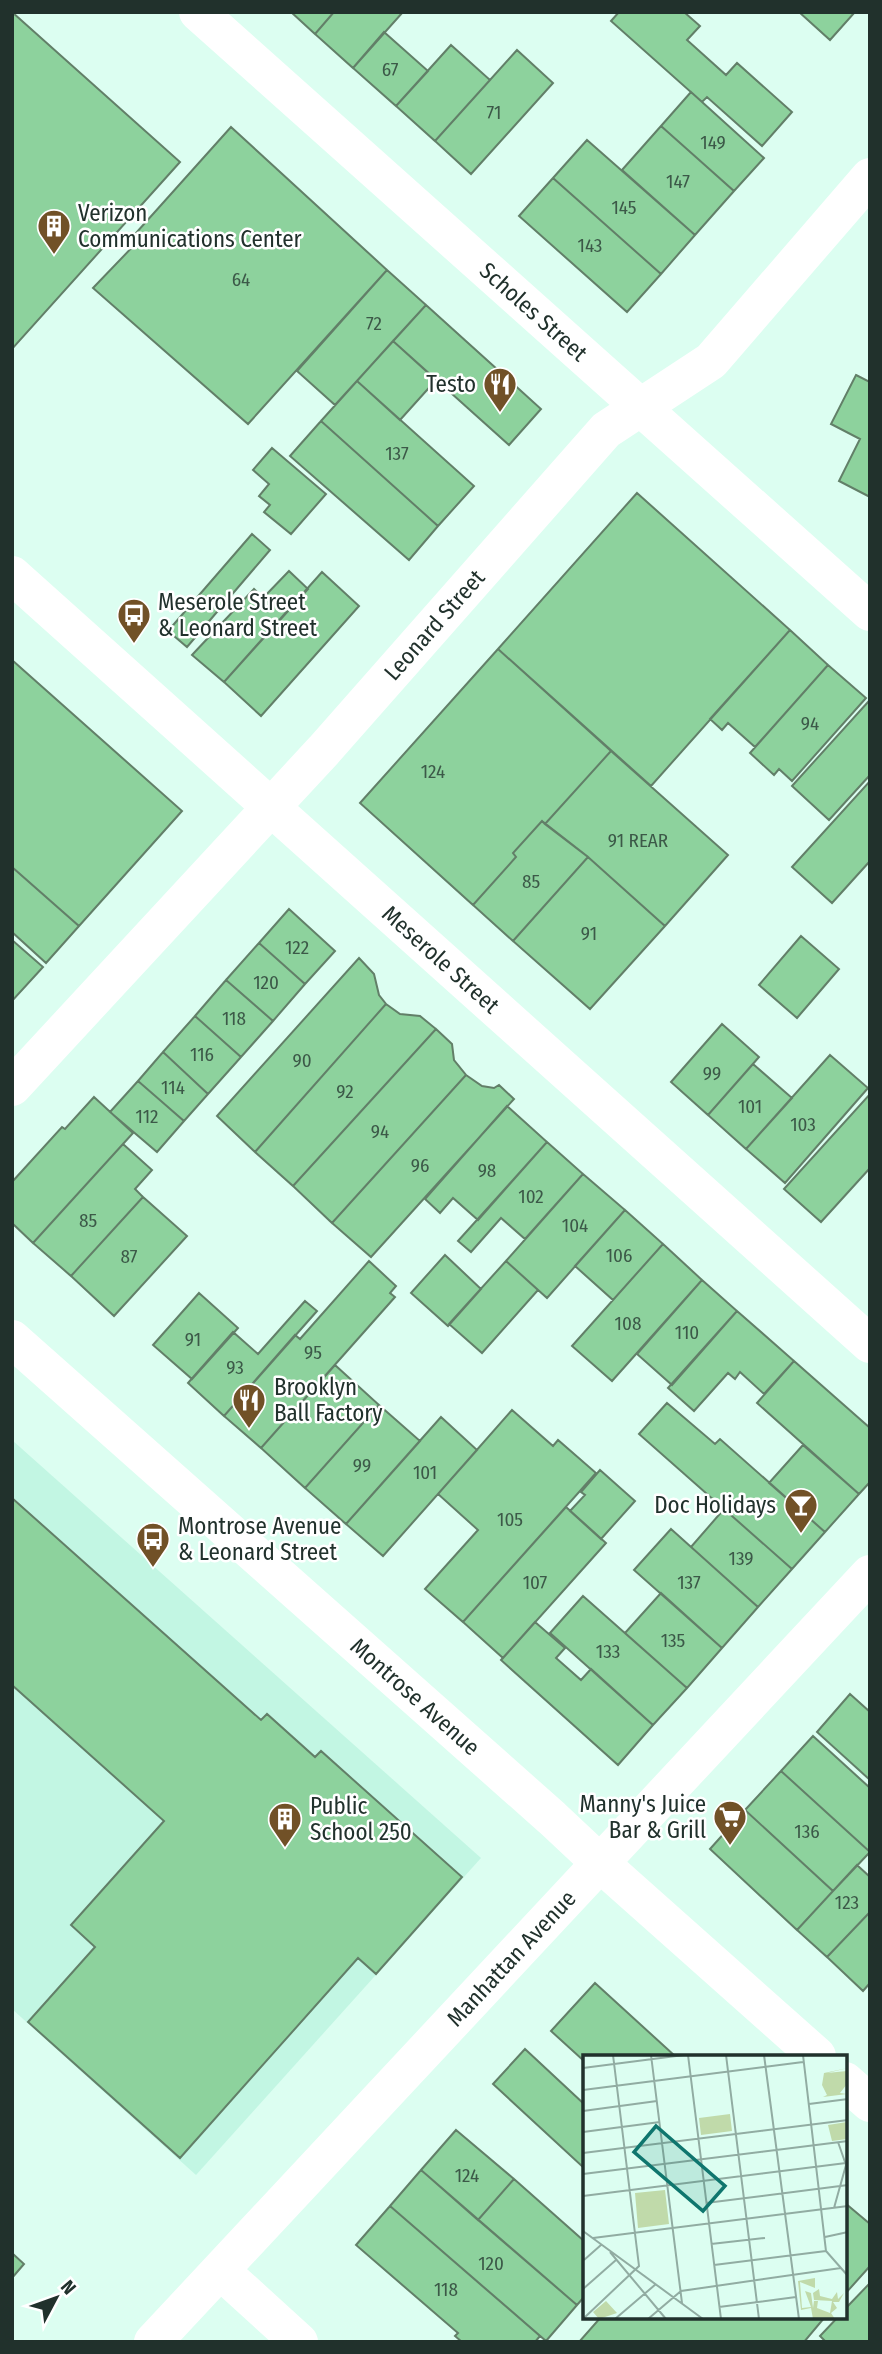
<svg xmlns="http://www.w3.org/2000/svg" width="882" height="2354" viewBox="0 0 882 2354" font-family="'Fira Sans Condensed',sans-serif">
<style>
.built{fill:#c2f6e3}
.building{fill:#8dd29d;stroke:#627f68;stroke-width:2}
.lines{fill:none;stroke-linecap:round;stroke-linejoin:round}
.street{stroke:#fff;stroke-width:38}
.labels{text-anchor:middle;dominant-baseline:central;stroke-width:5;stroke-linejoin:round;paint-order:stroke}
.number-label{font-size:19px;fill:#3c5948}
.poi-label{font-size:23px;fill:#21312c;stroke:#fff;text-anchor:start}
.street-label{font-size:23px;fill:#21312c;stroke:#fff}
.inset-road{fill:none;stroke:#91aca2;stroke-width:2}
.view{fill:#0f766e;fill-opacity:0.15;stroke:#0f766e;stroke-width:3.5}
.inset-edge{fill:none;stroke:#21312c;stroke-width:3.5}
</style>
<rect width="100%" height="100%" fill="#dcfef1"/>
<path class="built" d="M12,1440L481,1858L196,2175L12,2009Z"/>
<path class="building" d="M12,12L180,162L12,349Z
M291,12H334L315,34Z
M334,12H403L353,68L315,34Z
M619,12H684L700,26L687,40L726,75L737,63L792,112L762,146L707,97L702,102L611,21Z
M799,12H855L830,40Z
M384,32L428,71L396,106L353,68Z
M451,45L490,80L435,141L396,106Z
M517,50L553,83L471,174L435,141Z
M691,92L764,158L734,191L661,126Z
M661,126L734,191L695,235L622,170Z
M231,127L387,270L248,424L93,288L141,238L136,233Z
M587,140L695,235L661,274L553,178Z
M553,178L661,274L627,312L519,216Z
M387,270L426,305L335,405L297,371Z
M426,305L541,409L509,445L393,341Z
M393,341L436,380L400,420L357,381Z
M856,375L870,382V497L839,481L860,439L831,424Z
M357,381L474,486L438,526L321,421Z
M321,421L438,526L409,560L290,456Z
M272,448L326,494L291,534L264,512L270,505L259,496L269,484L253,470Z
M637,493L790,630L651,786L498,649Z
M252,534L270,550L187,647L168,631Z
M289,571L308,589L224,682L192,655L254,589L263,598Z
M322,572L359,606L261,716L224,682Z
M790,630L828,665L755,747L728,723L722,730L710,719Z
M498,649L611,751L545,824L542,821L513,853L516,857L473,905L360,803Z
M12,660L182,811L79,926L12,867Z
M828,665L866,698L792,781L779,769L774,775L750,753Z
M868,702L870,704V775L829,820L792,786Z
M611,751L728,855L665,926L588,857L545,824Z
M870,781V861L832,903L792,867Z
M542,821L588,857L513,941L473,905L516,857L513,853Z
M588,857L665,926L590,1009L513,941Z
M12,867L79,926L46,963L12,932Z
M289,909L335,951L305,984L259,943Z
M801,936L839,969L797,1018L759,985Z
M12,940L43,967L12,1001Z
M259,943L305,984L273,1021L226,980Z
M359,958L374,974L379,995L386,1004L255,1152L217,1116Z
M226,980L273,1021L241,1057L195,1016Z
M386,1004L400,1014L420,1016L436,1029L293,1186L255,1152Z
M195,1016L241,1057L208,1094L163,1052Z
M722,1024L759,1057L708,1115L671,1082Z
M436,1029L452,1044L454,1060L466,1075L332,1223L293,1186Z
M163,1052L208,1094L184,1121L138,1081Z
M830,1055L868,1088L785,1183L746,1149Z
M753,1064L792,1098L746,1149L708,1115Z
M466,1075L482,1086L494,1088L499,1085L514,1099L371,1257L332,1223Z
M138,1081L184,1121L157,1152L110,1112Z
M870,1094V1168L821,1222L784,1189Z
M94,1097L133,1133L33,1243L12,1223V1182L62,1127L65,1129Z
M507,1106L547,1142L478,1220L453,1198L440,1213L425,1199Z
M547,1142L583,1174L525,1239L501,1218L471,1252L458,1241Z
M123,1144L152,1170L135,1189L143,1197L71,1276L33,1243Z
M583,1174L625,1210L547,1298L506,1261Z
M143,1197L187,1236L114,1316L71,1276Z
M625,1210L663,1244L613,1300L575,1266Z
M663,1244L702,1280L612,1381L572,1346Z
M445,1255L481,1289L448,1326L411,1293Z
M369,1261L396,1286L390,1293L395,1297L261,1448L224,1416L295,1335L300,1339Z
M506,1261L538,1290L482,1353L449,1324Z
M702,1280L737,1311L672,1385L637,1354Z
M199,1293L238,1328L192,1379L153,1345Z
M305,1301L317,1311L224,1416L188,1383L233,1332L258,1354Z
M737,1311L794,1361L764,1394L740,1372L735,1379L728,1373L694,1411L668,1388Z
M794,1361L870,1428V1482L859,1494L757,1403Z
M335,1365L379,1405L305,1488L261,1448Z
M667,1403L715,1444L720,1439L825,1532L792,1569L639,1434Z
M379,1405L420,1441L346,1524L305,1488Z
M512,1410L553,1446L558,1440L596,1473L463,1622L425,1589L478,1530L438,1494Z
M441,1417L477,1450L383,1556L346,1524Z
M803,1445L859,1494L825,1532L769,1483Z
M600,1470L635,1501L601,1539L570,1511L585,1495L581,1492Z
M12,1498L261,1720L267,1714L315,1757L321,1751L462,1877L376,1974L358,1958L180,2158L28,2022L95,1947L71,1925L164,1821L12,1685Z
M566,1507L606,1543L503,1658L463,1622Z
M724,1509L792,1569L758,1607L691,1547Z
M671,1529L758,1607L722,1648L634,1570Z
M661,1593L722,1648L687,1688L625,1633Z
M583,1596L687,1688L653,1725L550,1633Z
M535,1622L565,1648L556,1658L581,1680L591,1669L653,1725L618,1765L501,1660Z
M850,1694L870,1712V1780L817,1732Z
M813,1736L870,1788V1852L781,1771Z
M781,1771L870,1852L833,1891L745,1810Z
M745,1810L833,1891L797,1930L710,1849Z
M857,1865L870,1877V1912L827,1957L797,1930Z
M870,1912V1983L863,1991L827,1957Z
M595,1983L675,2056H584V2061L551,2031Z
M525,2049L584,2104V2168L493,2084Z
M456,2130L514,2179L478,2220L421,2170Z
M421,2170L577,2305L546,2341L390,2206Z
M514,2179L584,2241V2297L577,2305L478,2220Z
M845,2203L870,2224V2266L845,2294Z
M390,2206L540,2336L535,2342H462L455,2336L458,2333L356,2245Z
M12,2253L24,2264L12,2278Z
M870,2283V2342H826L820,2336L838,2317H845V2309Z
M601,2317H825L804,2342H579Z"/>
<g class="lines">
<g class="street">
<path id="s1" d="M198,12L870,612"/>
<path id="s2" d="M12,575L870,1344"/>
<path id="s3" d="M12,1087L324,750L606,430L711,361L870,177"/>
<path id="s4" d="M12,1339L552,1818L600,1863L817,2056"/>
<path d="M845,2081L870,2103"/>
<path d="M221,2271L299,2342"/>
<path id="s5" d="M153,2342L870,1574"/>
</g>
</g>
<defs>
<symbol id="building-pin" viewBox="-11 -11 22 30"><path d="M0 17L-7.5 6A9.5 9.5 0 1 1 7.5 6Z" fill="#715127" stroke="#fff"/><path d="M-4-6H4V6H1V3H-1V6H-4ZM-2.5-4.3h1.7v1.8h-1.7ZM.8-4.3h1.7v1.8H.8ZM-2.5-1h1.7V.8h-1.7ZM.8-1h1.7V.8H.8Z" fill="#fff"/></symbol>
<symbol id="restaurant-pin" viewBox="-11 -11 22 30"><path d="M0 17L-7.5 6A9.5 9.5 0 1 1 7.5 6Z" fill="#715127" stroke="#fff"/><path d="M-5-6h1v4h1v-4h1v4h1v-4h1v5L-1.5 .5V6h-2V.5L-5-1ZM5-6V6H3V1.5H1.5Q1.5-4 5-6Z" fill="#fff"/></symbol>
<symbol id="bus-pin" viewBox="-11 -11 22 30"><path d="M0 17L-7.5 6A9.5 9.5 0 1 1 7.5 6Z" fill="#715127" stroke="#fff"/><path d="M-5-6H5V4H4V6H2V4H-2V6H-4V4H-5ZM-3.5-4V0h7V-4ZM-3.5 1.2v1.5H-2V1.2ZM2 1.2v1.5H3.5V1.2Z" fill="#fff"/></symbol>
<symbol id="bar-pin" viewBox="-11 -11 22 30"><path d="M0 17L-7.5 6A9.5 9.5 0 1 1 7.5 6Z" fill="#715127" stroke="#fff"/><path d="M-6-5H6L.8 .8V4.5H3.5V6h-7V4.5H-.8V.8Z" fill="#fff"/></symbol>
<symbol id="supermarket-pin" viewBox="-11 -11 22 30"><path d="M0 17L-7.5 6A9.5 9.5 0 1 1 7.5 6Z" fill="#715127" stroke="#fff"/><path d="M-6-5.5h2.5l.6 2H6L4.5 2H-2.5L-4.4-4H-6ZM-1.5 3.2a1.3 1.3 0 1 0 .1 0ZM3 3.2a1.3 1.3 0 1 0 .1 0Z" fill="#fff"/></symbol>
</defs>
<g fill-rule="evenodd">
<use href="#building-pin" x="35" y="207" width="38" height="52"/>
<use href="#restaurant-pin" x="481" y="365" width="38" height="52"/>
<use href="#bus-pin" x="115" y="596" width="38" height="52"/>
<use href="#restaurant-pin" x="230" y="1381" width="38" height="52"/>
<use href="#bar-pin" x="782" y="1486" width="38" height="52"/>
<use href="#bus-pin" x="134" y="1520" width="38" height="52"/>
<use href="#supermarket-pin" x="711" y="1798" width="38" height="52"/>
<use href="#building-pin" x="266" y="1800" width="38" height="52"/>
</g>
<g class="labels">
<g class="number-label">
<text x="390" y="69">67</text>
<text x="494" y="112">71</text>
<text x="713" y="142">149</text>
<text x="678" y="181">147</text>
<text x="624" y="207">145</text>
<text x="590" y="245">143</text>
<text x="241" y="279">64</text>
<text x="374" y="323">72</text>
<text x="397" y="453">137</text>
<text x="810" y="723">94</text>
<text x="433" y="771">124</text>
<text x="638" y="840">91 REAR</text>
<text x="531" y="881">85</text>
<text x="589" y="933">91</text>
<text x="297" y="947">122</text>
<text x="266" y="982">120</text>
<text x="234" y="1018">118</text>
<text x="202" y="1054">116</text>
<text x="302" y="1060">90</text>
<text x="712" y="1073">99</text>
<text x="173" y="1087">114</text>
<text x="345" y="1091">92</text>
<text x="750" y="1106">101</text>
<text x="147" y="1116">112</text>
<text x="803" y="1124">103</text>
<text x="380" y="1131">94</text>
<text x="420" y="1165">96</text>
<text x="487" y="1170">98</text>
<text x="531" y="1196">102</text>
<text x="88" y="1220">85</text>
<text x="575" y="1225">104</text>
<text x="619" y="1255">106</text>
<text x="129" y="1256">87</text>
<text x="628" y="1323">108</text>
<text x="687" y="1332">110</text>
<text x="193" y="1339">91</text>
<text x="313" y="1352">95</text>
<text x="235" y="1367">93</text>
<text x="362" y="1465">99</text>
<text x="425" y="1472">101</text>
<text x="510" y="1519">105</text>
<text x="741" y="1558">139</text>
<text x="535" y="1582">107</text>
<text x="689" y="1582">137</text>
<text x="673" y="1640">135</text>
<text x="608" y="1651">133</text>
<text x="807" y="1831">136</text>
<text x="847" y="1902">123</text>
<text x="467" y="2175">124</text>
<text x="491" y="2263">120</text>
<text x="446" y="2289">118</text>
</g>
<g class="poi-label">
<text x="78" y="213">Verizon<tspan x="78" dy="26">Communications Center</tspan></text>
<text x="476" y="384" text-anchor="end">Testo</text>
<text x="158" y="602">Meserole Street<tspan x="158" dy="26">&amp; Leonard Street</tspan></text>
<text x="274" y="1387">Brooklyn<tspan x="274" dy="26">Ball Factory</tspan></text>
<text x="776" y="1505" text-anchor="end">Doc Holidays</text>
<text x="178" y="1526">Montrose Avenue<tspan x="178" dy="26">&amp; Leonard Street</tspan></text>
<text x="706" y="1804" text-anchor="end">Manny's Juice<tspan x="706" dy="26">Bar &amp; Grill</tspan></text>
<text x="310" y="1806">Public<tspan x="310" dy="26">School 250</tspan></text>
</g>
<g class="street-label">
<text stroke="none"><textPath href="#s1" startOffset="450">Scholes Street</textPath></text>
<text stroke="none"><textPath href="#s3" startOffset="626">Leonard Street</textPath></text>
<text stroke="none"><textPath href="#s2" startOffset="576">Meserole Street</textPath></text>
<text stroke="none"><textPath href="#s4" startOffset="539">Montrose Avenue</textPath></text>
<text stroke="none"><textPath href="#s5" startOffset="525">Manhattan Avenue</textPath></text>
</g>
</g>
<g transform="translate(583 2055)">
<rect width="264" height="264" fill="#dcfef1"/>
<path d="M265,13L244,18L264,16V29L257,38L264,39L240,42L244,40L239,30L241,18ZM232,223V233L217,227L219,253L228,252L222,236L228,238L230,253L231,246H235L234,253L247,258L249,246L231,245L230,238L236,234L237,241L249,244L254,237L255,244L261,238L256,247H250L254,253L248,258L252,264H230L228,253L218,255L215,226Z" fill="#c0daaa"/>
<path d="M147,59L149,76L118,80L116,63ZM264,67V84L249,86L245,70ZM82,135L86,169L55,173L52,138ZM23,246L34,258L16,264L10,257Z" fill="#c0daaa"/>
<path class="inset-road" d="M68,0L99,248M105,0L138,264M143,0L176,264M181,0L216,264M220,0L243,196L265,221M0,13L101,0M0,35L220,7M226,49L265,44M0,56L74,46M0,77L77,67M0,98L265,65M0,119L265,86M0,141L263,108M123,148L265,130M251,153L263,110L255,87M0,162V262M0,176L120,264M242,182L265,177M10,183L265,151M128,189L182,183M27,197L83,264M1,205L18,190M131,210L243,196M0,234L33,205M136,252L213,242M1,263L56,211L30,0M32,264L73,229M65,264L98,236L258,213"/>
<path class="view" d="M73,71L142,131L120,156L51,97Z"/>
<rect width="264" height="264" class="inset-edge"/>
</g>
<rect width="882" height="2354" fill="none" stroke="#21312c" stroke-width="28"/>
<g transform="translate(56 2298) rotate(49)" stroke="#ffffff" stroke-width="5" paint-order="stroke">
<path d="M0-5L12 26L0 18L-12 26Z" fill="#21312c"/>
<text y="-10" font-size="19" font-weight="bold" text-anchor="middle" fill="#21312c">N</text>
</g>
</svg>
